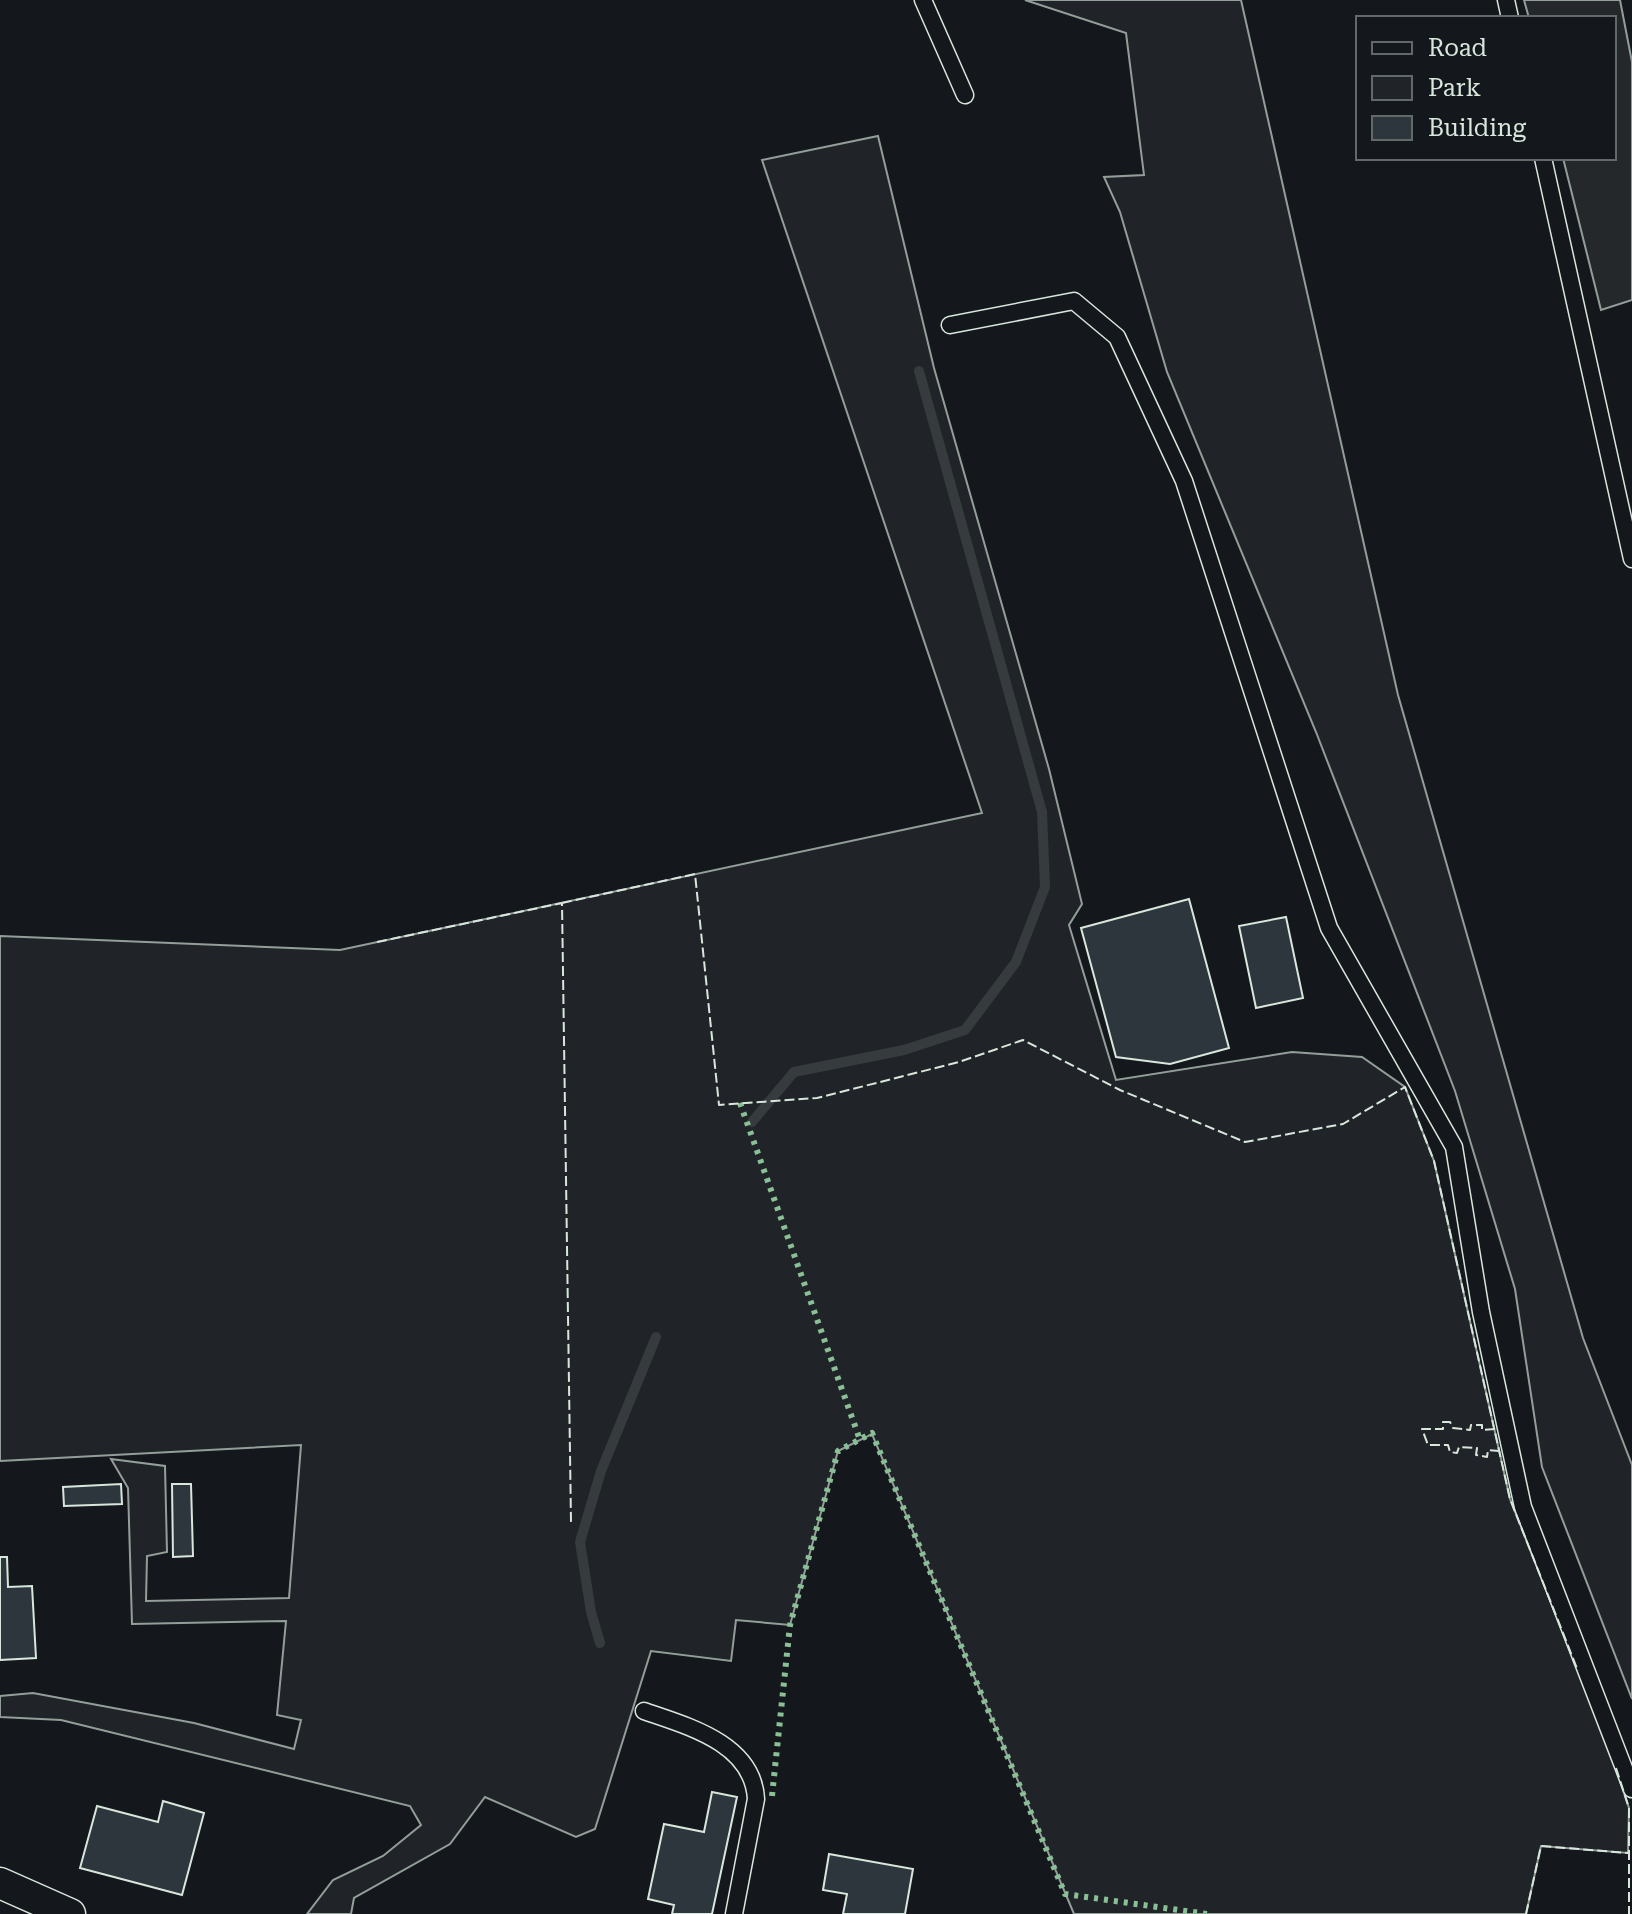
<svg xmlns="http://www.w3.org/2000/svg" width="1632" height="1914" viewBox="0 0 1632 1914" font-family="'Roboto Serif',serif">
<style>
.green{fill:#202428;stroke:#939e99;stroke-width:2}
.parking{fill:#24282b;stroke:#939e99;stroke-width:2}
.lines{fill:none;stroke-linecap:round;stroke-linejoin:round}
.stream{stroke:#363b3e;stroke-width:10}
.building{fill:#2c363c;stroke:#d8e6dc;stroke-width:2}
.service-casing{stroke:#d8e6dc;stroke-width:19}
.minor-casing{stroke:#d8e6dc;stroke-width:33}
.service{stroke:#14181c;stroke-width:16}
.minor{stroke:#14181c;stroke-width:30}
.hedge{stroke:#8ac095;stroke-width:6;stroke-dasharray:4 6;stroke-linecap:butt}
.fence{stroke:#d8e6dc;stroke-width:2;stroke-dasharray:10 4;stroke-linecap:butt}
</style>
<rect width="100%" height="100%" fill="#14181c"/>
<path class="green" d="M1025,0H1241L1398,695L1583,1338L1632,1465V1699L1542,1467L1515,1289L1455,1091L1316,732L1167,372L1120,212L1104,177L1144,175L1126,33Z
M878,136L934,368L1049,769L1082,904L1069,925L1116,1080L1292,1052L1362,1057L1405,1087L1434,1161L1510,1499L1610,1751L1629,1808L1628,1853L1541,1846L1526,1914H1074L872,1434L838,1451L790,1625L736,1620L731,1661L651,1651L595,1829L576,1837L485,1797L450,1844L354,1898L351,1914H307L333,1880L383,1856L421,1825L410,1806L61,1720L0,1717V1696L33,1693L194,1723L294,1749L301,1720L277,1715L286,1621L132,1624L128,1488L111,1459L165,1466L167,1552L147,1556L146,1601L289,1598L301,1445L0,1461V936L340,950L982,813L762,160Z"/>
<path class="parking" d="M1524,0H1620L1632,62V300L1601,310L1563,158H1614V18H1529Z"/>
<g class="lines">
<path class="stream" d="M752,1122L794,1072L904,1050L965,1030L1016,962L1045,887L1042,812L919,371
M600,1643L591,1612L580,1542L601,1471L656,1337"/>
</g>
<path class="building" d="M1189,899L1229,1048L1170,1064L1116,1057L1081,928Z
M1286,917L1303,998L1256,1008L1239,926Z
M121,1484L122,1504L64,1506L63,1487Z
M172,1484H191L193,1556L173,1557Z
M0,1557H7L8,1587L32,1586L36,1658L0,1660Z
M712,1792L737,1797L712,1914H672L674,1905L648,1899L664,1824L704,1832Z
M163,1801L204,1813L182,1895L80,1868L97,1806L158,1822Z
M829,1854L913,1869L905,1914H843L847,1894L823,1890Z"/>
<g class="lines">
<defs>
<path id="service" d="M923,0L965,95
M1506,0L1510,18
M1543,158L1632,559
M950,325L1074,301L1117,337L1184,481L1329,928L1454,1147L1481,1312L1523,1507L1632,1789
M644,1711C687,1726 753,1743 756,1799L734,1914"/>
<path id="minor" d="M0,1883L70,1914"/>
</defs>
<use href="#service" class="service-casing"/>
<use href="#minor" class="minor-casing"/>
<use href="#service" class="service"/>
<use href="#minor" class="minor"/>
<path class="hedge" d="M740,1103L860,1440
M772,1796L790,1625L838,1451L872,1433L1065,1894L1207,1914"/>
<path class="fence" d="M562,903L695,874L719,1105L817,1098L959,1062L1023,1040L1120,1090L1245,1142L1343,1124L1405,1087L1434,1161L1510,1499L1578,1671
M377,942L562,903L571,1522
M1495,1429L1482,1430V1425H1471L1470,1430L1453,1428L1450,1422H1443V1429H1422L1428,1445H1448L1450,1452L1457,1453L1459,1447L1477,1448L1476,1455L1487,1457L1488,1450L1499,1451
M1616,1768L1629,1808V1914
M1526,1914L1541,1846L1628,1853"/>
</g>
<rect x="1356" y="16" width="260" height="144" fill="#14181c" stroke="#626a69" stroke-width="2"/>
<rect x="1372" y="42" width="40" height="12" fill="#14181c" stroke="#626a69" stroke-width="2"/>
<text x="1428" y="56" font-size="24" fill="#d8e6dc">Road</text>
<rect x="1372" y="76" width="40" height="24" fill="#202428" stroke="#626a69" stroke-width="2"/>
<text x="1428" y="96" font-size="24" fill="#d8e6dc">Park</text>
<rect x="1372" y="116" width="40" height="24" fill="#2c363c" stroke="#626a69" stroke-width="2"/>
<text x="1428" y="136" font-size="24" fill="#d8e6dc">Building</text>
</svg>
